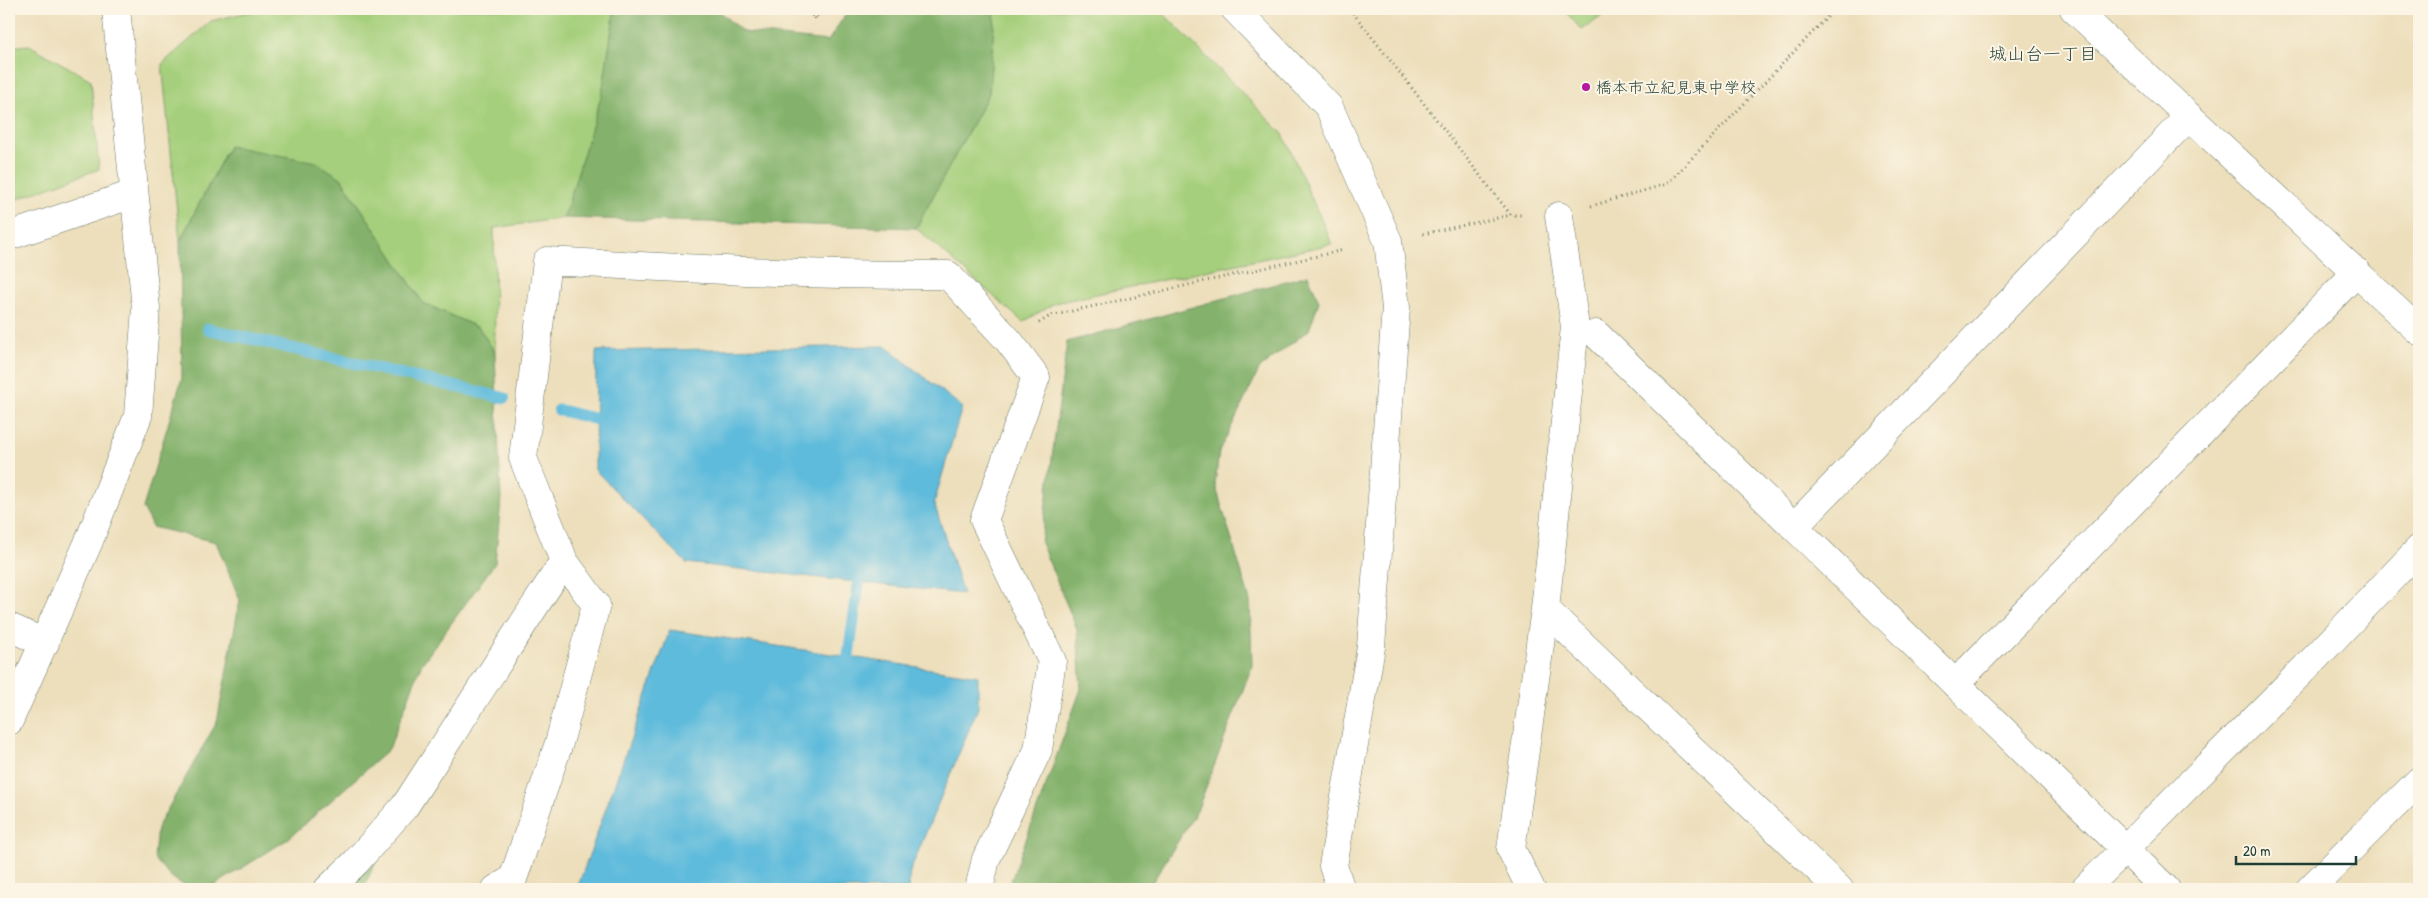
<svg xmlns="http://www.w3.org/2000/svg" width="2428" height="898" viewBox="0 0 2428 898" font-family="'Patrick Hand','Klee One',sans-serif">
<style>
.green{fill:#a5cf7c;stroke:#628658}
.forest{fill:#84b26c;stroke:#527850}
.water{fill:#5ebbdc;stroke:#3e7c88}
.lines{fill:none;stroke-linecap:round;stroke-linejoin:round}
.stream{stroke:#5ebbdc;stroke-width:12}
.building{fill:#e596c1}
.minor-casing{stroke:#677664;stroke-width:29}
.path{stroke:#677664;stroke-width:3;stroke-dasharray:1 4;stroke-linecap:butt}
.minor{stroke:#fff;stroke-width:28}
.poi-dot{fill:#b5179e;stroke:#fcf5e5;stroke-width:2}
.labels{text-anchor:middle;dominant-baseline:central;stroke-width:4;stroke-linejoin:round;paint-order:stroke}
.poi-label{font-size:16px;fill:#1f3d34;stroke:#fcf5e5;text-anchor:start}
.neighbourhood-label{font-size:18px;fill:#1f3d34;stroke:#fcf5e5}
</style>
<rect width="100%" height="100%" fill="#fcf5e5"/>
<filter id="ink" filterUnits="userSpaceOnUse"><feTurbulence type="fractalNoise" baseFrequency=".02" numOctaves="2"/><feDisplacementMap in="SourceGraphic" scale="10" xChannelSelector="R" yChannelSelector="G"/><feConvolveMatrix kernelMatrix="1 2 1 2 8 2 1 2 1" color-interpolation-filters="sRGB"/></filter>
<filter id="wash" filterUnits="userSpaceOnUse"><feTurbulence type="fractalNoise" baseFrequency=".0096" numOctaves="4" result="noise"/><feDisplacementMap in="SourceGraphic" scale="20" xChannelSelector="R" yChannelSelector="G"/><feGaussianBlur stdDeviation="1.12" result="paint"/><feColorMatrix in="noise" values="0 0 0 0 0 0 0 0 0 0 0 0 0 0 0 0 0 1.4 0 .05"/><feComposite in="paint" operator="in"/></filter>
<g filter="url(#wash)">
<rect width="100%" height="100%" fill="#eddfbc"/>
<path class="green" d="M261,9H615L602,94L564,218L494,228L495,353L479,328L423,303L341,178L229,146L180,241L162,64L211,21Z
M995,9H1159L1283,134L1332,244L1055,303L1023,322L916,228L989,93Z
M1563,9H1612L1582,30Z
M29,45L91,80L99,169L9,202V47Z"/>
<path class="forest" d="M615,9H716L743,32L828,41L849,9H995L989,93L916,228L564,218L602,94Z
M229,146L316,162L341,178L423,303L479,328L495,353L501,500L495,563L421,665L389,749L288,839L209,889C180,889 172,879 154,858L157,828L217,722L240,600L216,542L152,527L143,508L182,378L180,241Z
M1308,275L1319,301L1309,330L1260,368L1219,452L1215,484L1250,601L1252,666L1197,811L1148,889H1008L1081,689L1077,629L1041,543L1067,342Z
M377,859L363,889H346Z"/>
<path class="water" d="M885,346L962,407L934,503L963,594L686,563L595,470L596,351Z
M670,630L978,676V708L910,871L908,889H577Z"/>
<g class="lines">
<path class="stream" d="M208,329L504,398
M559,410L611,423
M846,673L861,567"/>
</g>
<g id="blocks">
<path class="building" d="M804,9H824L815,19Z"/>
</g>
</g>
<g filter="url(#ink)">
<use href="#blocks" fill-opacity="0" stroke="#677664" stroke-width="1"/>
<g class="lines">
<defs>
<path id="minor" d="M1235,9L1329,107L1388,241L1396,308L1371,647L1333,866L1341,889
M2074,9L2419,331
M9,236L133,194
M1596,334L2166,889
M1794,527L2189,116
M1545,609L1839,889
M9,627L45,643
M1955,684L2357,272
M9,721L89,541L138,416L146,308L116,9
M328,889L356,862L405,806L564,561
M496,889L513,879L559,743L596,605L564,561L523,458L547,261C681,268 814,276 948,275L1009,341L1036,377L984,520L1052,661L1038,750L986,859L979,889
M1531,889L1511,849L1545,609L1575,327L1559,216
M2085,889L2318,655L2419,549
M2310,889L2419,781"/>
</defs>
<use href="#minor" class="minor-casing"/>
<path class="path" d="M1350,9L1511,215H1524
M9,40H11V9
M1591,206L1667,184L1835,9
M1423,234L1511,215
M1039,323L1050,316L1344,250"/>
<use href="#minor" class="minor"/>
</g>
</g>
<circle class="poi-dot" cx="1586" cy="87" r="5"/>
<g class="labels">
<g class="poi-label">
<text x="1596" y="87">橋本市立紀見東中学校</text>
</g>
<g class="neighbourhood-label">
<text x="2043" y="53">城山台一丁目</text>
</g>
</g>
<rect width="2428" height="898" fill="none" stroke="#fcf5e5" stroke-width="30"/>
<path d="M2236 856v8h120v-8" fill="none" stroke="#1f3d34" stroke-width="2.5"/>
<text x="2243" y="856" font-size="15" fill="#1f3d34" stroke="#fcf5e5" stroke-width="4" paint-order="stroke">20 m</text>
</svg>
